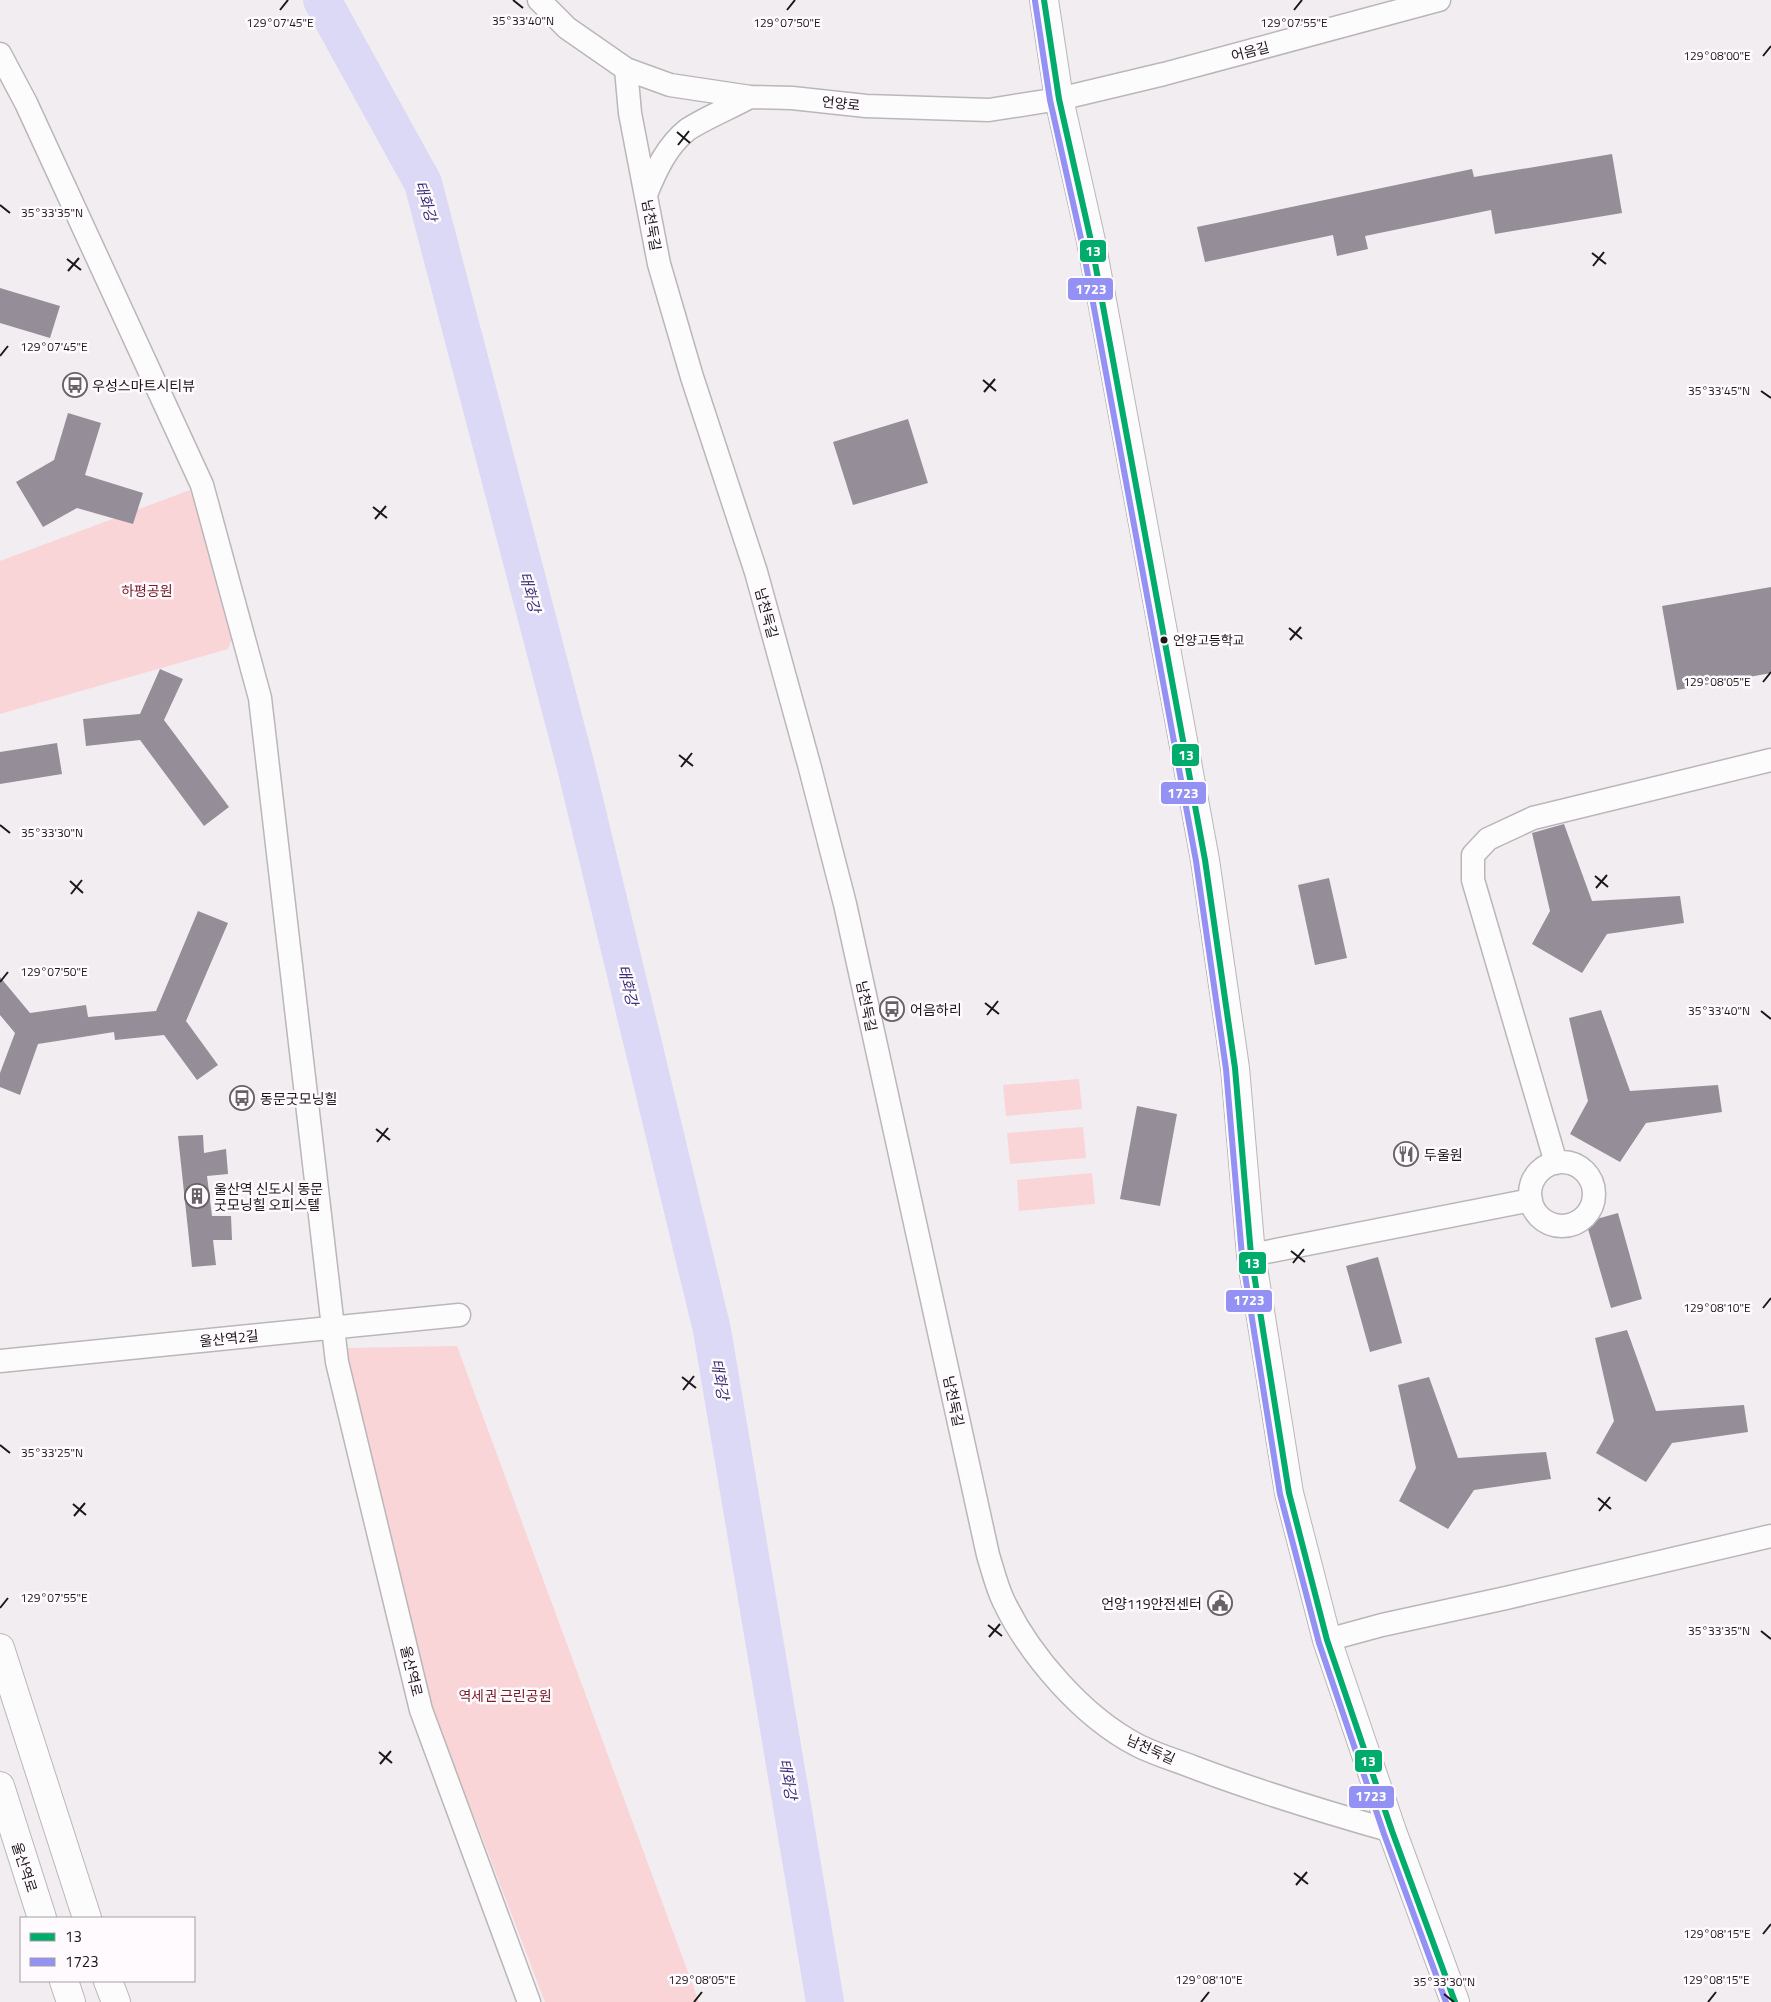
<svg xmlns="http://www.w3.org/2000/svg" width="1771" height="2002" viewBox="0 0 1771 2002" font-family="'Titillium Web','Noto Sans KR',sans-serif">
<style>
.green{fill:#f9d5d7}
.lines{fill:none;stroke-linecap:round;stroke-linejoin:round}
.river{stroke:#dcd9f6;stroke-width:38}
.building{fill:#958d98}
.minor-casing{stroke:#bab6b9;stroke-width:25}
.major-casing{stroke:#bab6b9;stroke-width:30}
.minor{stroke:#fdfcfd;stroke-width:22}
.major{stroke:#fdfcfd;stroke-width:28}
.bus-1-casing{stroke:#fefafd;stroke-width:10}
.bus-2-casing{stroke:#fefafd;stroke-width:10}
.bus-1{stroke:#00ac6c;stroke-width:6}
.bus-2{stroke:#9392f4;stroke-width:6}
.ticks{fill:none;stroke:#1b171a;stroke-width:2}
.bus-dot{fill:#1b171a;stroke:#fefafd;stroke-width:2}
.labels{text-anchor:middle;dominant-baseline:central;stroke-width:5;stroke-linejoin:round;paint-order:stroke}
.bus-label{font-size:13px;fill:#1b171a;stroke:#fefafd;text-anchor:start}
.street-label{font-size:14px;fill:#1b171a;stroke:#fefafd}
.poi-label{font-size:14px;fill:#1b171a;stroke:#fefafd;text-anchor:start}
.park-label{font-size:14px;fill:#78202b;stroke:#fefafd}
.water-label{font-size:15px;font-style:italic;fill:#3c2f79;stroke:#fefafd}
.ticks-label{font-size:12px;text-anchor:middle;fill:#1b171a;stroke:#fefafd;stroke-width:5;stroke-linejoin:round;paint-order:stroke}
.line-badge{stroke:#fefafd;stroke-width:2}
.badge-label{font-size:14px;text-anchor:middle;font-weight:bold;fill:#fff}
</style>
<rect width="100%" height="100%" fill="#f2edf1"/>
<path class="green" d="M190,490L219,548L239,621L228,649L0,714V561Z
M1079,1079L1082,1109L1006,1116L1003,1085Z
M1083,1127L1086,1158L1010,1164L1007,1133Z
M1092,1173L1095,1204L1019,1211L1017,1180Z
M457,1346L699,2002H545L479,1829L430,1709L346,1348Z"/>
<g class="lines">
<path class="river" d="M322,0L423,183L576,767L712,1330L825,2002"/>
</g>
<path class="building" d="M1612,154L1622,213L1495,234L1491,210L1365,236L1368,249L1337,256L1333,235L1205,262L1197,227L1472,169L1474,177Z
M0,288L60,306L50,338L0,323Z
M68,413L101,423L85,475L143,493L133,524L77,508L43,527L16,482L54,460Z
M908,419L928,483L853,505L833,442Z
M1771,587V673L1677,690L1662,606Z
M160,669L183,679L164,720L229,807L204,826L140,740L86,746L83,719L140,714Z
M57,743L62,774L0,784V752Z
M1564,824L1592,901L1680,896L1684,923L1607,934L1582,973L1532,944L1550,911L1532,833Z
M1329,878L1347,958L1315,965L1298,885Z
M198,911L228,923L186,1021L218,1065L197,1080L164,1035L115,1040L114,1032L38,1044L20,1095L0,1087V1073L15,1033L0,1015V977L30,1013L86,1005L88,1017L156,1011Z
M1601,1010L1630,1091L1718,1085L1722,1112L1646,1123L1620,1162L1570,1134L1588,1101L1569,1018Z
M1137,1106L1177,1114L1160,1206L1120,1199Z
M203,1135L204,1153L226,1149L228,1174L207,1176L212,1216H231L232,1240H213L216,1265L192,1267L178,1136Z
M1618,1213L1642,1299L1611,1308L1586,1222Z
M1378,1257L1402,1343L1370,1352L1346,1266Z
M1627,1330L1656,1411L1744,1405L1748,1432L1672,1443L1646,1482L1596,1453L1614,1421L1595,1338Z
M1429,1377L1458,1458L1546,1452L1551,1479L1474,1490L1448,1529L1399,1501L1416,1468L1398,1385Z"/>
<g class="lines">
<defs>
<path id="minor" d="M539,0L567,28L626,69L630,113L659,264L692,377L756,572L810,768L845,904L988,1555C993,1571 997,1588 1004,1602C1030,1656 1083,1717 1137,1745C1154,1754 1175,1760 1193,1767C1259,1792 1325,1812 1392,1831
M0,54L26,103L202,485L260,698L337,1362L421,1710L529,2002
M626,69L670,85L750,97L792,98L866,106L989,110L1059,99L1164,74L1439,0
M647,192C656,170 667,146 687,130C703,119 732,107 750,97
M1530 1194a32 32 0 1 1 64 0a32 32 0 1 1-64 0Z
M1556,1163L1473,880V855L1488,839L1533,818L1771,760
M1251,1255L1531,1200
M0,1361L459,1315
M1327,1640L1382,1625L1506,1598L1771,1536"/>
<path id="major" d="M1044,0L1059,99L1091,241L1205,860L1235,1068L1251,1255L1289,1493L1327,1640L1392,1831L1455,2002
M0,1648L87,1918
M0,1786L42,1918
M64,1981L71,2002
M108,1981L116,2002"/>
</defs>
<use href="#minor" class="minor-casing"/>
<use href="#major" class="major-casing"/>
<use href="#minor" class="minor"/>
<use href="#major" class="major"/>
<defs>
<path id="bus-1" d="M1044,0L1059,99L1091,241L1205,860L1235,1068L1251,1255L1289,1493L1327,1640L1392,1831L1455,2002"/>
<path id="bus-2" d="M1035,1L1050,100L1082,243L1196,861L1226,1069L1242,1256L1280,1494L1319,1643L1384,1834L1446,2002"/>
</defs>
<use href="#bus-1" class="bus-1-casing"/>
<use href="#bus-2" class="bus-2-casing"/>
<use href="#bus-1" class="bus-1"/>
<use href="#bus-2" class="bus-2"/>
</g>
<path class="ticks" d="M513,0L523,8M280,10L288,0M787,10L795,0M1294,10L1302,0M1763,56L1771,46M677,132L690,143M678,145L689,131M0,205L10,213M1592,253L1606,264M67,259L81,270M1593,266L1604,252M68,271L79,258M0,356L8,346M983,380L996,391M1761,391L1771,398M984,392L995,379M373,507L387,518M375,519L386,506M1289,628L1302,639M1290,640L1301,627M1763,682L1771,672M679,755L693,766M681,767L692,753M0,825L10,833M1595,876L1608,887M70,881L83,893M1596,888L1607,875M71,894L82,880M0,982L8,972M985,1003L999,1014M1761,1011L1771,1019M987,1015L998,1001M376,1129L390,1140M377,1142L388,1128M1291,1251L1305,1262M1293,1263L1304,1249M1763,1308L1771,1298M682,1377L696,1388M683,1390L694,1376M0,1445L10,1453M1598,1498L1611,1509M73,1504L86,1515M1599,1511L1610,1497M74,1516L85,1503M0,1608L8,1598M988,1625L1002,1636M1761,1631L1771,1639M989,1637L1000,1624M379,1752L392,1763M380,1764L391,1751M1294,1873L1308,1884M1296,1885L1307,1872M1763,1934L1771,1924M1444,1994L1454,2002M694,2002L702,1992M1201,2002L1209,1992M1708,2002L1716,1992"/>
<defs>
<symbol id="bus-ring" viewBox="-11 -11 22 22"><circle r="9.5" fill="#fefafd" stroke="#666265" stroke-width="1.5"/><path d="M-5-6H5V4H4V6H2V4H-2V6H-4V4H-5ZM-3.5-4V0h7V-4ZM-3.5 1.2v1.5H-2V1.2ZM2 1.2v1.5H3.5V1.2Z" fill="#666265"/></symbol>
<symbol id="restaurant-ring" viewBox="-11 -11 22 22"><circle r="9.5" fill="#fefafd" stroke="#666265" stroke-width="1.5"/><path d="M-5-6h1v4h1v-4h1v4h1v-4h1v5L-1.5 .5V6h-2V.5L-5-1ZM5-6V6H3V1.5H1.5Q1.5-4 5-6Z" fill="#666265"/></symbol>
<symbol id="building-ring" viewBox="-11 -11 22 22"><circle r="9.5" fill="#fefafd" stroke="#666265" stroke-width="1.5"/><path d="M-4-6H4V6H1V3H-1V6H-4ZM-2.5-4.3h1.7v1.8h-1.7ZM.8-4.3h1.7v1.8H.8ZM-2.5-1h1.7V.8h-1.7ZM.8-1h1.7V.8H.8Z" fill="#666265"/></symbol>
<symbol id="civic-ring" viewBox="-11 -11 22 22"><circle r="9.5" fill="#fefafd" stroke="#666265" stroke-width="1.5"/><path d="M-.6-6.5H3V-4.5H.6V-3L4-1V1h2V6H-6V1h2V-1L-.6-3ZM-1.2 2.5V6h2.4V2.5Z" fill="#666265"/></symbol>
</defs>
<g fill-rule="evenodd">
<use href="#bus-ring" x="61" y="371" width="28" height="28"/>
<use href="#bus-ring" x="878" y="995" width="28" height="28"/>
<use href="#bus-ring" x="228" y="1084" width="28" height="28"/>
<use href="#restaurant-ring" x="1392" y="1140" width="28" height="28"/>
<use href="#building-ring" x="183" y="1182" width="28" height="28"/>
<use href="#civic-ring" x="1206" y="1589" width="28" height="28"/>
</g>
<circle class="bus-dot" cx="1164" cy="640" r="4.5"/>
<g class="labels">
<g class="bus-label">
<text x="1173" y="640">언양고등학교</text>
</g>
<g class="street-label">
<text transform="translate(1250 51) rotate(-15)">어음길</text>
<text transform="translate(841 103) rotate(6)">언양로</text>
<text transform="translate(652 225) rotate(80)">남천둑길</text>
<text transform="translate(767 613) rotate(75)">남천둑길</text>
<text transform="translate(867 1006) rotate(78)">남천둑길</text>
<text transform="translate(229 1338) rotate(-6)">울산역2길</text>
<text transform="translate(954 1401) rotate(78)">남천둑길</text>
<text transform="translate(412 1671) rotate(76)">울산역로</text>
<text transform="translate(1151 1749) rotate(24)">남천둑길</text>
<text transform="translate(25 1867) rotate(72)">울산역로</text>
</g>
<g class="poi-label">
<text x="92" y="385">우성스마트시티뷰</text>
<text x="910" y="1009">어음하리</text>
<text x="260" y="1098">동문굿모닝힐</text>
<text x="1424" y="1154">두울원</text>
<text x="214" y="1188">울산역 신도시 동문<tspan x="214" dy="16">굿모닝힐 오피스텔</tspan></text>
<text x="1202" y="1603" text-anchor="end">언양119안전센터</text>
</g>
<g class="park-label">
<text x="147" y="590">하평공원</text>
<text x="505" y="1695">역세권 근린공원</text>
</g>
<g class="water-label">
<text transform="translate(426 201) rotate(73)">태화강</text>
<text transform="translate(530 592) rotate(75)">태화강</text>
<text transform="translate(628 985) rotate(76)">태화강</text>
<text transform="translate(720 1379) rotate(80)">태화강</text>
<text transform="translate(788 1779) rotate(80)">태화강</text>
</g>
</g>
<g class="ticks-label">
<text x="523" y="25">35°33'40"N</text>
<text x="280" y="27">129°07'45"E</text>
<text x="787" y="27">129°07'50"E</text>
<text x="1294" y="27">129°07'55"E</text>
<text x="1717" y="60">129°08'00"E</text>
<text x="52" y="217">35°33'35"N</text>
<text x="54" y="351">129°07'45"E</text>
<text x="1719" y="395">35°33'45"N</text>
<text x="1717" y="686">129°08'05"E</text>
<text x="52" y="837">35°33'30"N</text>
<text x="54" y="976">129°07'50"E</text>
<text x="1719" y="1015">35°33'40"N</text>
<text x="1717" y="1312">129°08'10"E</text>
<text x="52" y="1457">35°33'25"N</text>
<text x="54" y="1602">129°07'55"E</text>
<text x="1719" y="1635">35°33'35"N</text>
<text x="1717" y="1938">129°08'15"E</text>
<text x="702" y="1984">129°08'05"E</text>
<text x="1209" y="1984">129°08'10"E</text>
<text x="1716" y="1984">129°08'15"E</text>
<text x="1444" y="1986">35°33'30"N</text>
</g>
<g class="line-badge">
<rect x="1079" y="239" width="28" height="24" rx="5" fill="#00ac6c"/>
<rect x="1067" y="277" width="47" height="24" rx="5" fill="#9392f4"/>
<rect x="1171" y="743" width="29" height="24" rx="5" fill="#00ac6c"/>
<rect x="1160" y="781" width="47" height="24" rx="5" fill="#9392f4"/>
<rect x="1238" y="1251" width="29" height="24" rx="5" fill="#00ac6c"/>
<rect x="1225" y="1289" width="48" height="24" rx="5" fill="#9392f4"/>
<rect x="1354" y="1749" width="29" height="24" rx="5" fill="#00ac6c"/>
<rect x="1348" y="1785" width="47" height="24" rx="5" fill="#9392f4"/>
</g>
<g class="badge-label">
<text x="1093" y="256">13</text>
<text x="1091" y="294">1723</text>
<text x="1186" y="760">13</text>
<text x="1183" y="798">1723</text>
<text x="1252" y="1268">13</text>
<text x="1249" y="1305">1723</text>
<text x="1368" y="1766">13</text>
<text x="1371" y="1801">1723</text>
</g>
<rect x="20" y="1917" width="175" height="65" fill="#fefafd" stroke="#a39fa2"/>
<rect x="30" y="1933" width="25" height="8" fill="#00ac6c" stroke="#a39fa2"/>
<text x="65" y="1942" font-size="15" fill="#1b171a">13</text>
<rect x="30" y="1958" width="25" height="8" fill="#9392f4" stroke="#a39fa2"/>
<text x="65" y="1967" font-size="15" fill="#1b171a">1723</text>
</svg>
